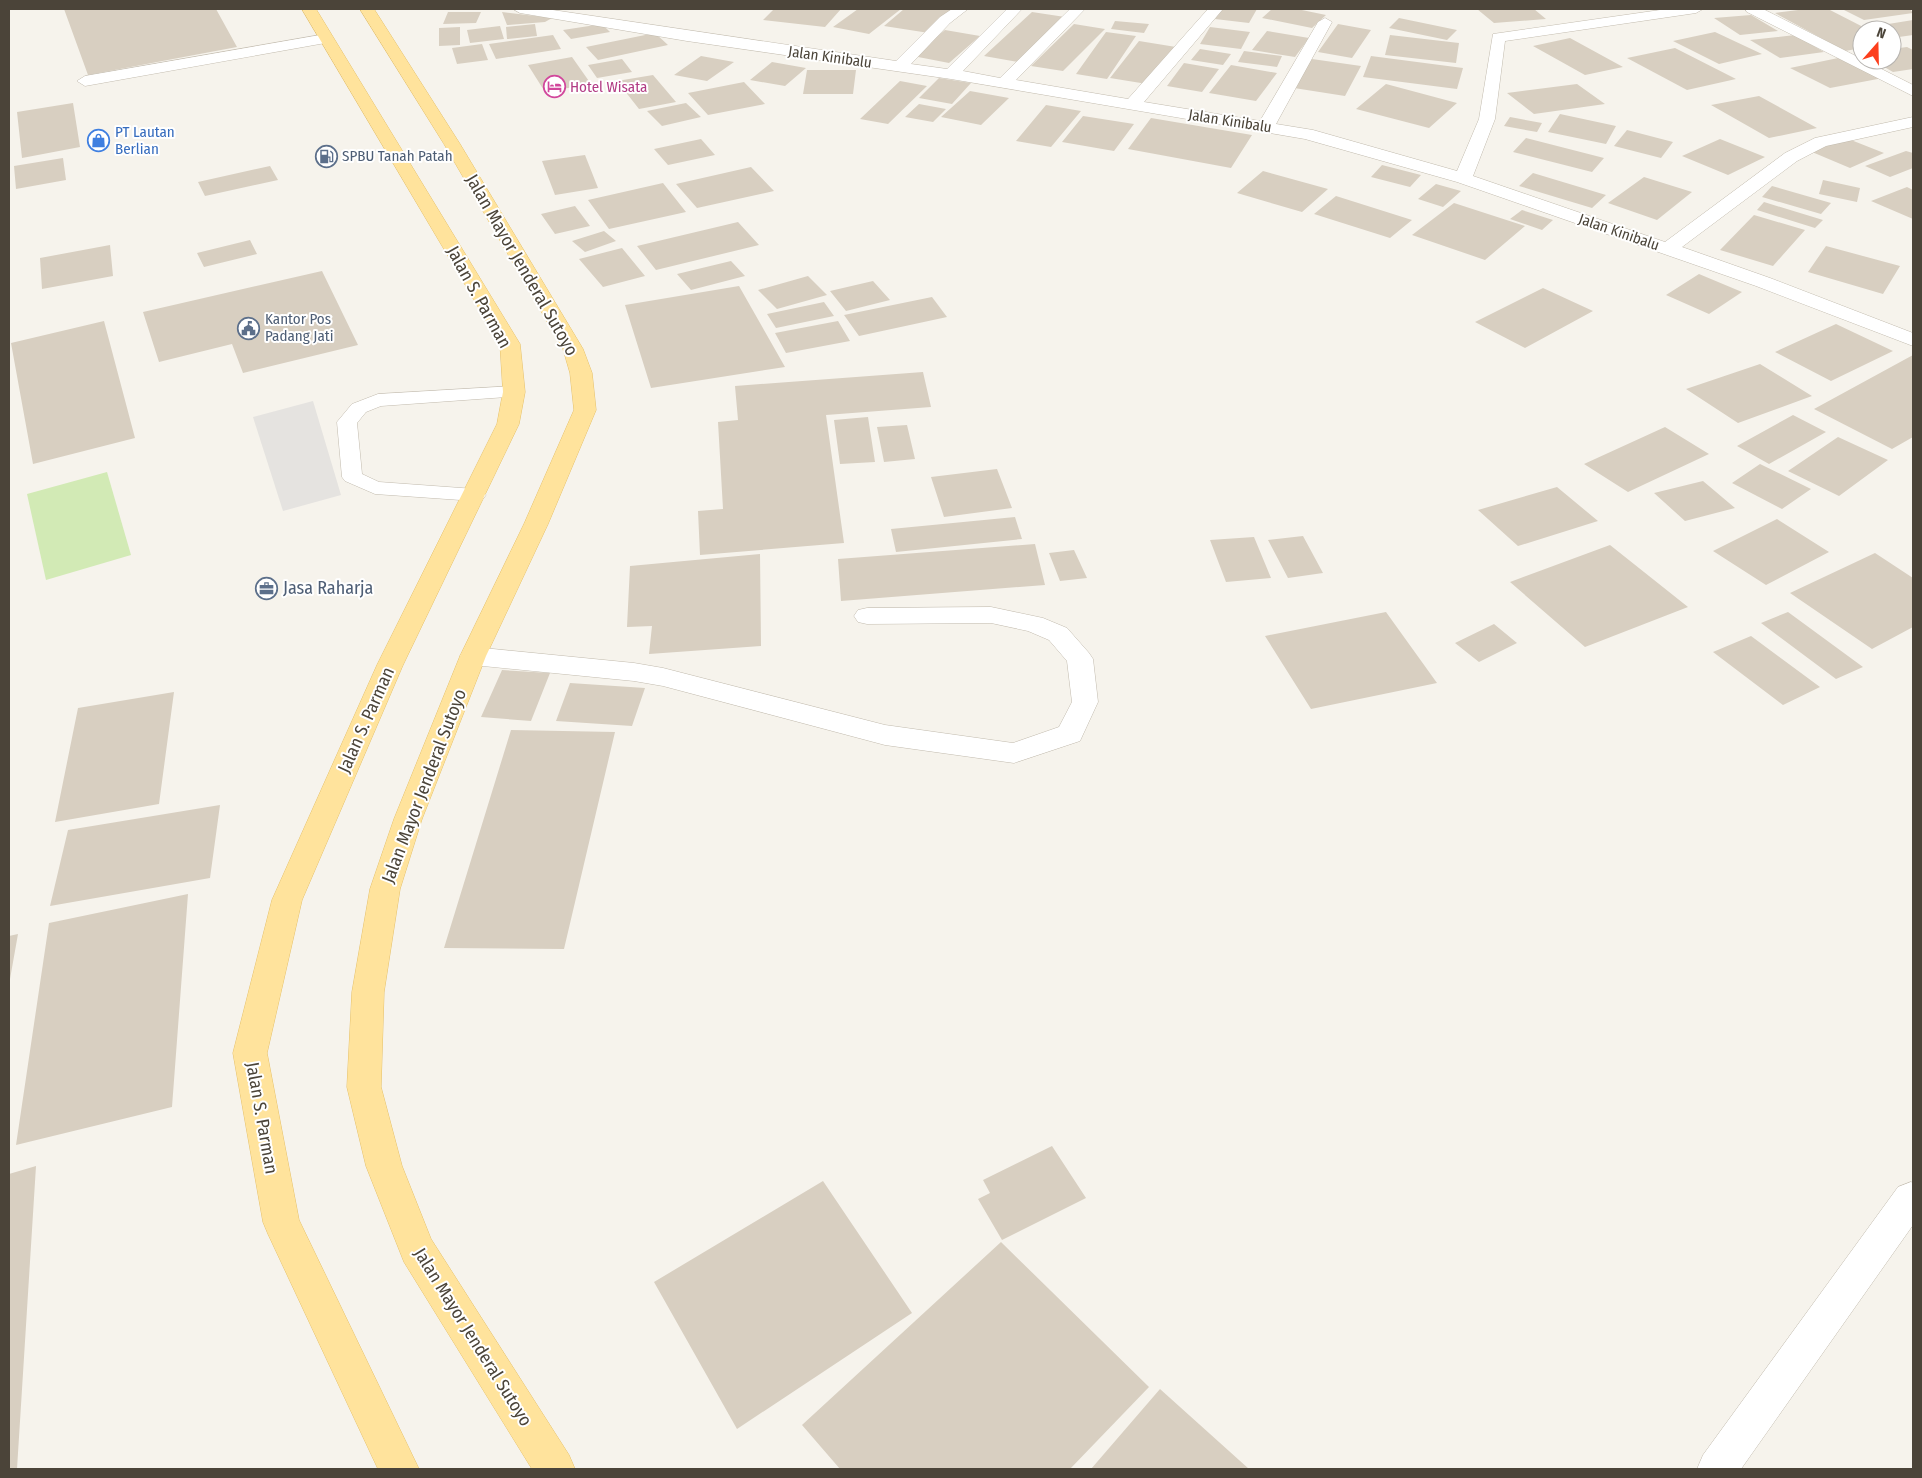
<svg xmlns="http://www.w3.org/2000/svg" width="1922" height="1478" viewBox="0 0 1922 1478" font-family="'Fira Sans Condensed',sans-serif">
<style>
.green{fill:#d2eab5}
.parking{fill:#e5e3e0}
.building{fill:#d8cfc1}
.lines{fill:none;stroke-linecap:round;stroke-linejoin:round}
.service-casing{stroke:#c2bbae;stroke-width:1}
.minor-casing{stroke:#c2bbae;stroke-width:1}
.primary-casing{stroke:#e6c16a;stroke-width:1}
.service{fill:#fff;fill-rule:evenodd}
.minor{fill:#fff;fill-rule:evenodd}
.primary{fill:#ffe39c;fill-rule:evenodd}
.labels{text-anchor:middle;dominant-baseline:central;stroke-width:4;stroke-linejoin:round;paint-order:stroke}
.far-street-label{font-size:15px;fill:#4b4439;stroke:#fff}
.far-hotel-label{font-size:15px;fill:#b23c85;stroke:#fff;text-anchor:start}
.far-shop-label{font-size:15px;fill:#366cbe;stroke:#fff;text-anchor:start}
.far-service-label{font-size:15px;fill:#4e5e75;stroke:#fff;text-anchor:start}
.street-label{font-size:18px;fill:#4b4439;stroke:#fff}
.service-label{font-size:18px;fill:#4e5e75;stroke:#fff;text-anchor:start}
</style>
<rect width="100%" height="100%" fill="#f6f3ec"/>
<path class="green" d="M107,472L131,555L46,580L27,494Z"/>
<path class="parking" d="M313,401L341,495L283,511L253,417Z"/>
<path class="building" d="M64,9H216L237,47L88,75Z
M774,9H841L825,27L763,20Z
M858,9H901L869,34L833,27Z
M904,9H956L929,33L884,26Z
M1221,9H1257L1249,23L1215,19Z
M1272,9H1297L1326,15L1312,28L1262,18Z
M1477,9H1534L1546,19L1494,23Z
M1806,9H1828L1869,30H1862V48L1845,51L1775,13Z
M1842,9H1910L1913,13L1864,20Z
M448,12H481L476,23L443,24Z
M502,12L552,18L545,22L507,25Z
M1032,12L1065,17L1018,62L984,56Z
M1751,15L1778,31L1740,35L1714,18Z
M1399,18L1457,30L1447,40L1389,28Z
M1913,20V35L1899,37L1892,34V30H1885L1876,26Z
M1115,21L1149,24L1144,33L1111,29Z
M535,24L537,36L507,39L506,27Z
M602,24L610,32L571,39L563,30Z
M1074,24L1105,29L1063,71L1031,66Z
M1338,24L1371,30L1352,58L1318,52Z
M500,26L504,39L470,43L467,30Z
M460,27V45L439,46V28Z
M1210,27L1250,32L1241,49L1200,44Z
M945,30L980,36L949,63L913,56Z
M1267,31L1309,38L1295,57L1252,50Z
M1106,32L1136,36L1107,79L1076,74Z
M1715,32L1762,54L1719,64L1673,41Z
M655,33L668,45L598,60L586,47Z
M553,35L561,49L496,59L489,44Z
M1390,35L1459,43L1456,63L1385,55Z
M1795,35L1824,52L1780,58L1750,40Z
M1570,38L1623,67L1585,75L1533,46Z
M1139,41L1176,47L1147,84L1110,78Z
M482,44L488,60L457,64L452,48Z
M1907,47L1913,50V69L1893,72L1872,60H1892V49Z
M1675,48L1736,79L1687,90L1627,58Z
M1200,49L1231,54L1223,65L1191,60Z
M1244,51L1282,56L1277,67L1238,62Z
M701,56L734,62L707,81L674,75Z
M1371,56L1463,68L1457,89L1363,77Z
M572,57L591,84L545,92L528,65Z
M1843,57L1883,78L1830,88L1790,68Z
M622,59L632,72L597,78L588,65Z
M1312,59L1361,66L1345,96L1294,88Z
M772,62L806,68L785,86L750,80Z
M1184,63L1219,69L1202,92L1167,86Z
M1231,65L1277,73L1256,101L1209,93Z
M807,70H856L853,94H803Z
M653,75L676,102L639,109L617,81Z
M939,78L971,83L952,104L919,98Z
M900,81L927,86L888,124L860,119Z
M744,82L765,104L708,115L688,93Z
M1386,84L1457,103L1429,128L1356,109Z
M1577,84L1605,104L1534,114L1507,93Z
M970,91L1009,98L981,125L941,117Z
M1759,96L1817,128L1769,138L1711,105Z
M73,103L80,147L22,158L17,112Z
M686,103L701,117L662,126L647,111Z
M919,104L946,109L933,122L905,117Z
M1046,105L1081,111L1051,147L1016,141Z
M1560,114L1616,126L1606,144L1548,132Z
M1083,116L1134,124L1114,151L1062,142Z
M1510,117L1542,123L1537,132L1504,126Z
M1151,118L1252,135L1231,168L1128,149Z
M1627,130L1673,142L1661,158L1614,146Z
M1526,138L1604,158L1592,172L1513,152Z
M1846,138L1884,153L1850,168L1812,152Z
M701,139L715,155L668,165L654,149Z
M1720,139L1765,157L1728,175L1682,156Z
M1906,151L1913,153V168L1890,177L1865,166Z
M585,155L598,188L555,195L542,161Z
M63,158L66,180L16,189L14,166Z
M1382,165L1421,175L1410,187L1371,177Z
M270,166L278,180L205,196L198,182Z
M751,167L774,191L697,208L676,184Z
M1263,171L1328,189L1302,212L1237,193Z
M1533,173L1606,195L1592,208L1519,186Z
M1644,177L1692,192L1657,220L1608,203Z
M1823,180L1860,188L1857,202L1819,194Z
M663,183L686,212L609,229L588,200Z
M1436,184L1461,191L1443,207L1418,199Z
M1772,186L1831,203L1821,214L1762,197Z
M1907,187L1913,190V219L1871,201Z
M1336,196L1412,220L1390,238L1314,214Z
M1764,202L1823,220L1815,228L1757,210Z
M1454,203L1525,226L1485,260L1412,235Z
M575,206L590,226L555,234L541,214Z
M1522,210L1553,220L1542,230L1510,219Z
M1754,215L1805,230L1773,266L1720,250Z
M738,222L759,245L656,270L637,246Z
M604,231L616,241L585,252L572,241Z
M250,240L257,254L204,267L197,253Z
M110,245L113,276L42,289L40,258Z
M1826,246L1900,266L1883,294L1808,272Z
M622,248L645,276L603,287L579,259Z
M731,261L745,276L691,290L677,274Z
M322,271L358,345L243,373L232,344L159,362L143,312Z
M1699,274L1742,292L1709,314L1666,295Z
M808,276L827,295L777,309L758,290Z
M873,281L890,300L846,311L830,291Z
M739,286L785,367L651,388L625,305Z
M1543,288L1593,311L1525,348L1475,322Z
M932,297L947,317L859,336L844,315Z
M824,302L834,316L776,328L767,314Z
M104,321L135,438L33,464L11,343Z
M838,321L850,341L786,353L775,333Z
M1836,324L1893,351L1831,381L1775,352Z
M1913,355V437L1892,449L1814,409Z
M1760,364L1812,396L1738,423L1686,389Z
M923,372L931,407L826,415L844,543L700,555L698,511L723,509L718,422L738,420L735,386Z
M1793,415L1826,432L1769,464L1737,446Z
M868,417L875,462L840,464L834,420Z
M907,425L915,459L884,462L877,427Z
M1665,427L1709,454L1628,492L1584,464Z
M1838,437L1888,460L1839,496L1788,471Z
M1760,464L1811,489L1782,509L1732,483Z
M997,469L1012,508L944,517L931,477Z
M1703,481L1735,508L1685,521L1654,493Z
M1557,487L1598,521L1518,546L1478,510Z
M1015,517L1022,539L896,552L891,529Z
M1777,519L1829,552L1766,585L1713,551Z
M1303,536L1323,573L1288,578L1268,540Z
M1254,537L1271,578L1226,582L1210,540Z
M1035,544L1045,585L841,601L838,559Z
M1610,545L1688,607L1585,647L1510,582Z
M1074,550L1087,578L1060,581L1049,553Z
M1875,553L1913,578V627L1872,649L1790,593Z
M760,554L761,646L649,654L652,626L627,627L630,566Z
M1386,612L1437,683L1311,709L1265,636Z
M1788,612L1863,667L1836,679L1761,623Z
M1494,624L1517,643L1479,662L1455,643Z
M1751,636L1820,687L1783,705L1713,652Z
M502,670L550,673L531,721L481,717Z
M570,683L645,688L632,726L556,721Z
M174,692L159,804L55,822L78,708Z
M511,730L615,732L564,949L444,948Z
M220,805L210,878L50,906L68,830Z
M188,894L172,1107L16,1145L49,923Z
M18,934L10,979H9V936Z
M1052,1146L1086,1198L1002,1240L978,1199L990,1193L983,1180Z
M36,1166L17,1469H9V1174Z
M823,1181L912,1313L737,1429L654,1282Z
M1001,1242L1149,1387L1070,1469H840L802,1425Z
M1160,1389L1249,1469H1091Z"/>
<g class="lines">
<defs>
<path id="service" d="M514,386L521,388L524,392L521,396L381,406L366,412L357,423L362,474L379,482L475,489L482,490L486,495L482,500L475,501L375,494L345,481L342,477L337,422L352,404L378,394Z"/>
<path id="minor" d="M513,9H546L896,61L940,17L952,9H968L950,23L911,64L947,69L1007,9H1022L963,71L1000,78L1070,9H1085L1016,80L1128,99L1208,9H1223L1144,102L1260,121L1318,22L1325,18L1332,22L1276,124L1313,130L1457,171L1479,119L1493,34L1667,9H1703L1696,13L1505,41L1495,119L1473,176L1665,242L1785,153L1815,138L1913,117V127L1826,146L1797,161L1682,247L1770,278L1913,333V346L1756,286L1457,182L1305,139L951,79L687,41L520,13Z
M1745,9H1763L1913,85V96L1747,12Z
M326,34L334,39L331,42L85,86L77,81L85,76Z
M991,607L1043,618L1067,628L1089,653L1093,659L1098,702L1080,741L1014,763L885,745L663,686L634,681L473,665L464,662L460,656L464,650L473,647L634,663L663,668L885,725L1013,743L1059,727L1072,702L1067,661L1049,640L1028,631L991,623L867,624L858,622L854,616L858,610L867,608Z
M1911,1182L1913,1183V1225L1741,1469H1697L1703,1455L1898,1187Z"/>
<path id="primary" d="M302,9H316L520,344L525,392L519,424L403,665L302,900L267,1053L299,1220L419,1469H378L268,1234L263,1222L233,1053L272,900L377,665L497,424L503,392L500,344Z
M360,9H374L460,144L583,349L592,373L596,410L548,524L486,656L422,819L400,889L384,992L381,1087L402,1166L431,1239L569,1455L575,1469H532L404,1262L366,1166L347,1087L352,992L370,889L394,819L460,656L524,524L574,410L570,373L563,349L444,144Z"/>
</defs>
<use href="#service" class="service-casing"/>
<use href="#minor" class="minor-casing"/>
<use href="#primary" class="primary-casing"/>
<use href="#service" class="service"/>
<use href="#minor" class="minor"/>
<use href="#primary" class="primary"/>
</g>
<defs>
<symbol id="hotel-ring" viewBox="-11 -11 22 22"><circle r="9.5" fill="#fff" stroke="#d1479c" stroke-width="1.5"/><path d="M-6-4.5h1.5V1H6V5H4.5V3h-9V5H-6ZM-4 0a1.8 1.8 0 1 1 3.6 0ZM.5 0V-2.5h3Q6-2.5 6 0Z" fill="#d1479c"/></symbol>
<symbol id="shop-ring" viewBox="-11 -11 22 22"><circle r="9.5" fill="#fff" stroke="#3f7fe0" stroke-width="1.5"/><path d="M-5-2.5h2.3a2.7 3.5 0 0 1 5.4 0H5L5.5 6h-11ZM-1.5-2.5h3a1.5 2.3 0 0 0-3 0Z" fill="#3f7fe0"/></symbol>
<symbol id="fuel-ring" viewBox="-11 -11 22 22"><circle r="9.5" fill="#fff" stroke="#5c6f8a" stroke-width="1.5"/><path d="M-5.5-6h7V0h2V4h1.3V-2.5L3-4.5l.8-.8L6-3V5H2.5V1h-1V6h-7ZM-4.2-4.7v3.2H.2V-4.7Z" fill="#5c6f8a"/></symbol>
<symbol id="civic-ring" viewBox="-11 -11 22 22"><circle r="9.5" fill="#fff" stroke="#5c6f8a" stroke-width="1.5"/><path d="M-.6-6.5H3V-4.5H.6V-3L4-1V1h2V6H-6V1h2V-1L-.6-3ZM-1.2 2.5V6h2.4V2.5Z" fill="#5c6f8a"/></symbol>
<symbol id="office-ring" viewBox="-11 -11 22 22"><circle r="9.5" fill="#fff" stroke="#5c6f8a" stroke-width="1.5"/><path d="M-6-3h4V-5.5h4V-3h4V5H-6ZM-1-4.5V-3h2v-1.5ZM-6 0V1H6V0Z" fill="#5c6f8a"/></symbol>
</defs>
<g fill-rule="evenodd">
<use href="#hotel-ring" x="542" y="74" width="25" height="25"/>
<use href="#shop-ring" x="86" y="128" width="25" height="25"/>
<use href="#fuel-ring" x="314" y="144" width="25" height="25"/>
<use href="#civic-ring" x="236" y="316" width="25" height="25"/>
<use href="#office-ring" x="254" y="576" width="25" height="25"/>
</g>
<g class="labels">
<g class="far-street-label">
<text transform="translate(830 57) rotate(8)">Jalan Kinibalu</text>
<text transform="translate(1230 121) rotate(9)">Jalan Kinibalu</text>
<text transform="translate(1619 232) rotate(19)">Jalan Kinibalu</text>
</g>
<g class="far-hotel-label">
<text x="570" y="87">Hotel Wisata</text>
</g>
<g class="far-shop-label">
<text x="115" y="132">PT Lautan<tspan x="115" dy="17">Berlian</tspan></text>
</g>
<g class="far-service-label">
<text x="342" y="156">SPBU Tanah Patah</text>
<text x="265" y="319">Kantor Pos<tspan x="265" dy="17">Padang Jati</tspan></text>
</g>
<g class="street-label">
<text transform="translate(522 265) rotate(60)">Jalan Mayor Jenderal Sutoyo</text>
<text transform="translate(479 297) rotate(61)">Jalan S. Parman</text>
<text transform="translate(366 720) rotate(-66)">Jalan S. Parman</text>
<text transform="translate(424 786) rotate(-69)">Jalan Mayor Jenderal Sutoyo</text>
<text transform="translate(262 1118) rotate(80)">Jalan S. Parman</text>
<text transform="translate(473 1337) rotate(58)">Jalan Mayor Jenderal Sutoyo</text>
</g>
<g class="service-label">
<text x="283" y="588">Jasa Raharja</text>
</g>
</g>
<rect width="1922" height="1478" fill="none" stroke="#4b4439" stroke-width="20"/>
<g transform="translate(1877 45) rotate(20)"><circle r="24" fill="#ffffff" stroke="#b7b4b0"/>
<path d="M0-4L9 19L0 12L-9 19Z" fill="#fc3f1d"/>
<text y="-8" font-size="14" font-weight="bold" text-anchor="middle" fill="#4b4439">N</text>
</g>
</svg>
